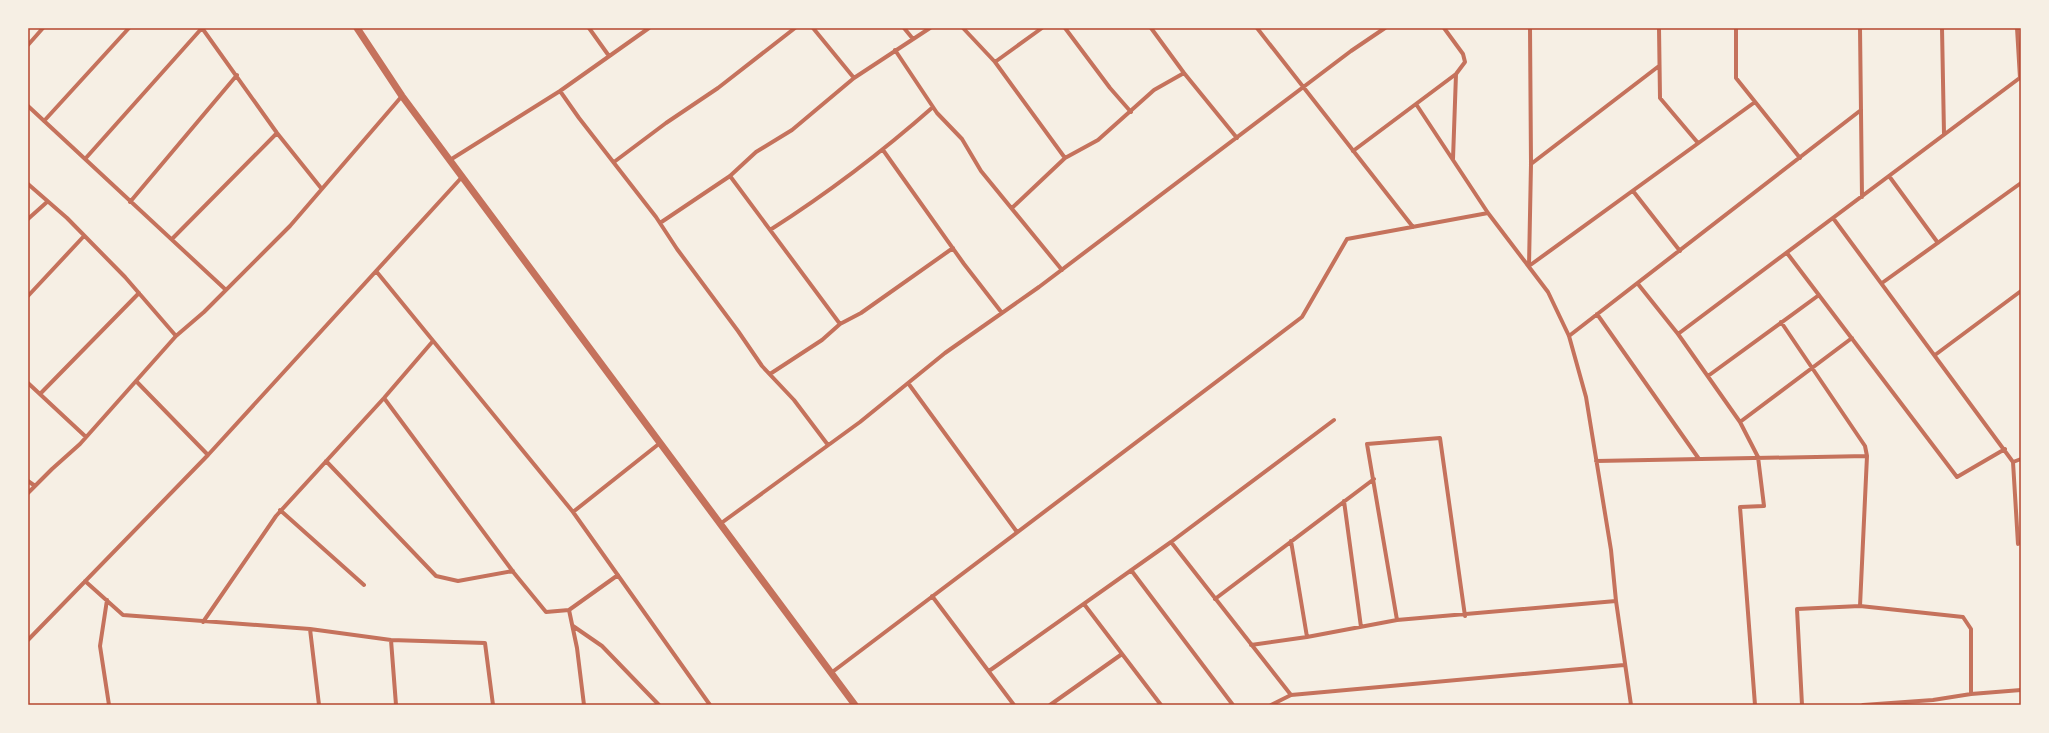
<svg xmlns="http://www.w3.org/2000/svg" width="2049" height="733" viewBox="0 0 2049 733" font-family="Montserrat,sans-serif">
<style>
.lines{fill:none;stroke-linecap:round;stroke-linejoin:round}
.minor{stroke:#c5725c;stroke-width:4}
.tertiary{stroke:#c5725c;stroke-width:7}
.neatline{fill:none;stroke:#b5482f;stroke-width:1.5}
</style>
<rect width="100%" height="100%" fill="#f6efe4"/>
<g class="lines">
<path class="minor" d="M202,28L277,133L321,188
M589,28L609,56
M813,28L854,78
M904,28L913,39
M963,28L995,62L1065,158
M1065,28L1110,88L1131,112
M1151,28L1184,73L1237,138
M1257,28L1413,227
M1659,28L1660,98L1698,143
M1736,28V78L1800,158
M1860,28L1862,197
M1942,28L1944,134
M2017,28L2020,78
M28,45L43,28
M895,50L937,113L962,139L981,171L1062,270
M995,62L1042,28
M560,91L579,118L656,217L677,249L738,331L762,366L794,400L828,445
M1416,104L1488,213L1548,292L1569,336L1586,397L1611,550L1616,601L1631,705
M28,106L226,290
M44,121L129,28
M883,150L964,264L1002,313
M1353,151L1456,74L1465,62L1463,54L1444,28
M85,159L202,28
M1453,159L1456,74
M450,160L560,91L649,28
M614,162L666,123L718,88L795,28
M1531,164L1659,66
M730,176L840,324
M1889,176L1938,243
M28,184L67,218L125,277L176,336
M1633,191L1680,251
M130,202L237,75
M1012,208L1065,158L1098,140L1154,90L1184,73
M1833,218L2013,462L2021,459
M28,219L47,202
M660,223L730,176L756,152L792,130L854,78L930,28
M770,230C828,193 882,152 933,107
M172,239L277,133
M1787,253L1957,477L2005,449
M1529,266L1755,102
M1529,266L1531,164L1530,28
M376,271L573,512L710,705
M1882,283L2021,183
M1638,284L1678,334L1740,422L1758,457L1764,506L1740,507L1755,705
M28,296L84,236
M1597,314L1699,459
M1781,322L1865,446L1867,456L1860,606
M1678,334L2021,77
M1569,336L1861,110
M1935,355L2021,291
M770,374L822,340L840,324L861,313L953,248
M1708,376L1819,295
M136,381L208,455
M28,383L86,437
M908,383L1017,532
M40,394L139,293
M384,398L514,573L546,612L569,610
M1740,422L1852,338
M326,461L436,576L458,581L513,571
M1596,461L1867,456
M2013,462L2018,544
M28,481L35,486
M28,493L52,469L80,444L176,336L204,312L290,226L402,96
M1344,501L1361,627
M280,510L364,585
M573,512L660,443
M720,524L860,422L945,353L1039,287L1351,51L1385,28
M1291,541L1307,637
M1171,542L1291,695
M1131,570L1233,705
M85,581L123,615L310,629L391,640L485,643L493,705
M932,596L1014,705
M1215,599L1374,479
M107,600L100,646L109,705
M1084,604L1161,705
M1397,620L1367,444L1440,438L1465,616
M203,622L276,516L384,398L433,341
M573,626L602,646L659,705
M310,629L319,705
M28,640L208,455L462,177
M391,640L396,705
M1251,645L1307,637L1397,620L1616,601
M989,671L1171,542L1334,420
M831,673L1302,317L1347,239L1488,213
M584,705L577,648L569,610L618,575
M1050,705L1122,654
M1271,705L1291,695L1624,665
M1802,705L1797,609L1860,606L1963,617L1971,629V694
M1863,705L1933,700L1971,694L2021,690"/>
<path class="tertiary" d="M357,28L402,96L855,705"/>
</g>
<rect width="2049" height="733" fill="none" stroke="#f6efe4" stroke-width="58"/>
<rect x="29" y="29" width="1991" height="675" class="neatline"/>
</svg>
